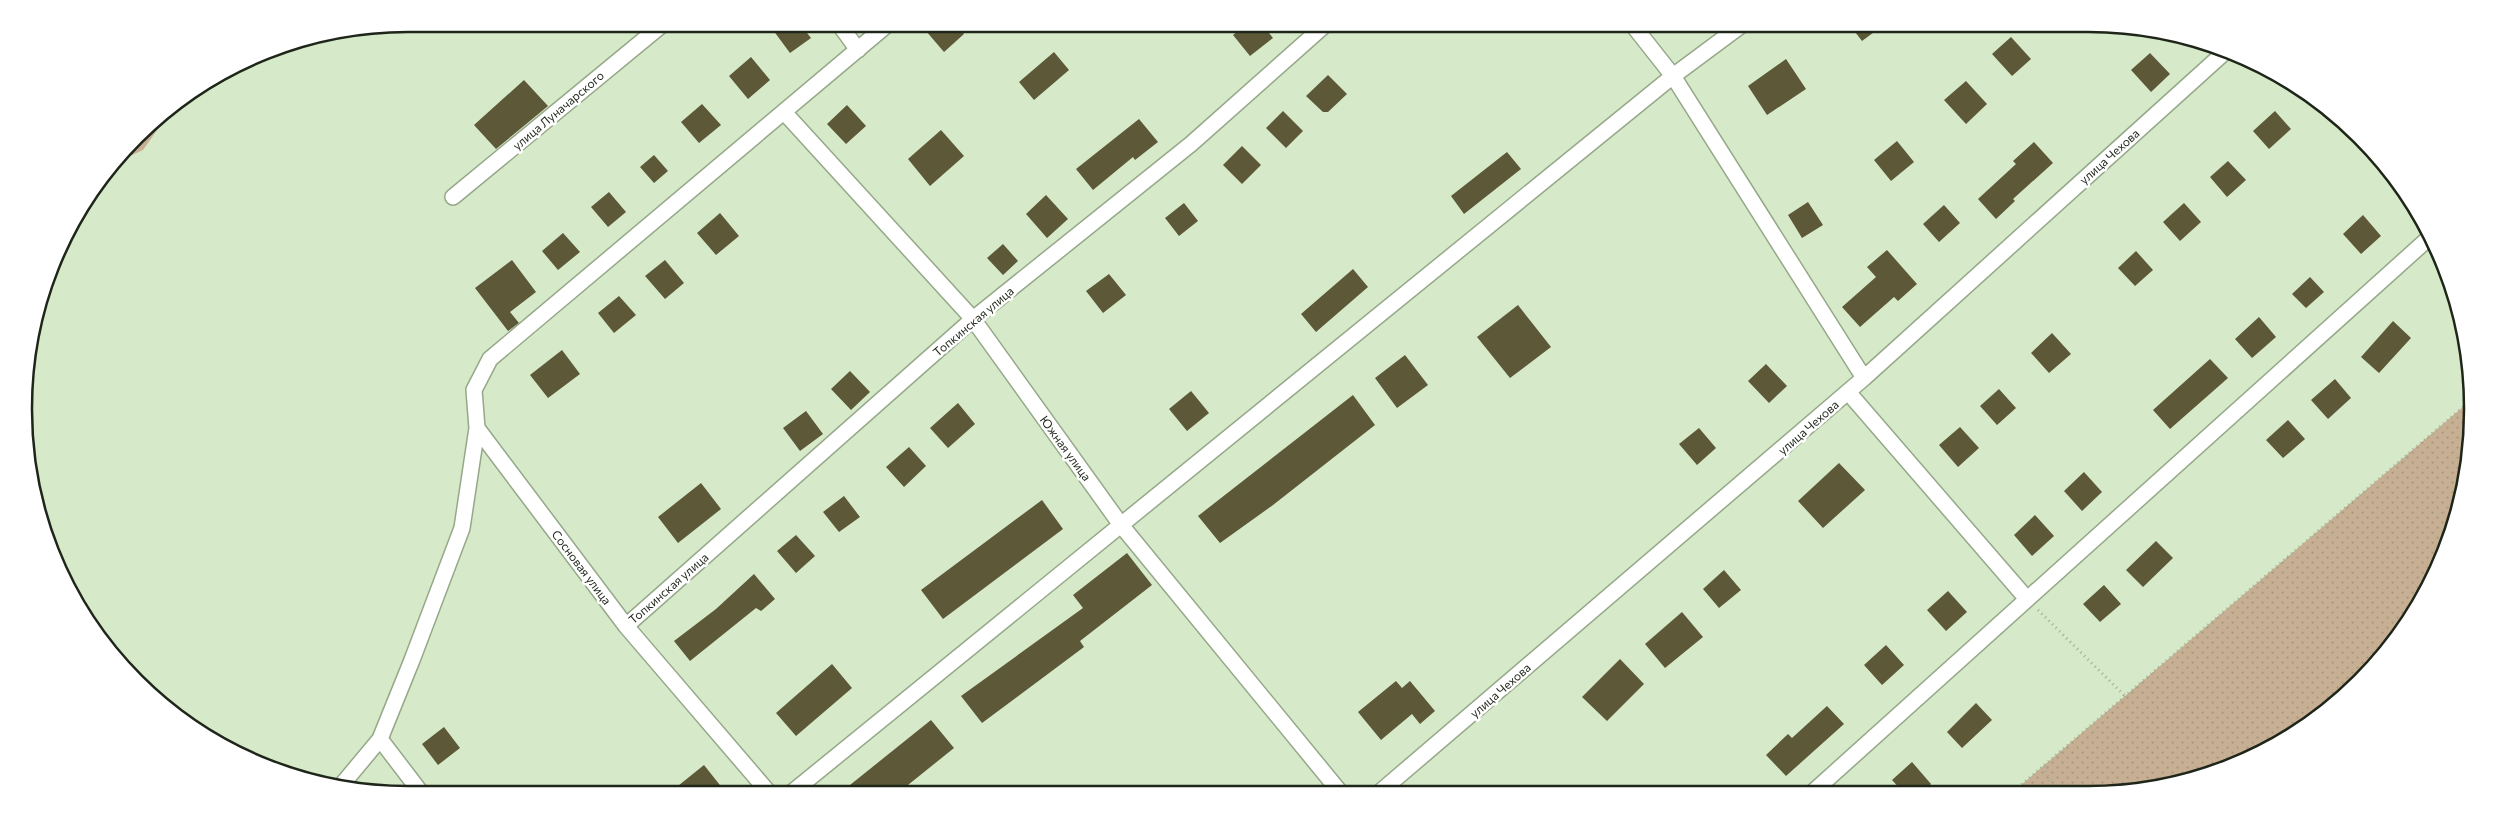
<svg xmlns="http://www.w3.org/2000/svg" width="2496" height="818" viewBox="0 0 2496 818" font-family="Commissioner,sans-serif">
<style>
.forest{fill:url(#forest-firs)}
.garden{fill:url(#garden-dots)}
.building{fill:#5c5838}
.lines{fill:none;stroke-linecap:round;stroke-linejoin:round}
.street-casing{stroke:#95a889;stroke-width:18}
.path{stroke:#9ead93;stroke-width:3;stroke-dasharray:1 4;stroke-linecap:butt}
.street{stroke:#fff;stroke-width:15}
.labels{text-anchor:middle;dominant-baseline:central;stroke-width:5;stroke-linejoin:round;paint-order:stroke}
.street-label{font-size:12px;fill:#1e2519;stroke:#fff}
.rim{fill:none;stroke:#1e2519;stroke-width:2.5}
</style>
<defs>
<pattern id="forest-firs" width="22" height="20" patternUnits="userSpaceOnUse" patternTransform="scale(1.25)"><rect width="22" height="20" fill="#c7af93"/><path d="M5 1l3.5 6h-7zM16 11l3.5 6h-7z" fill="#aa967e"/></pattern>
<pattern id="garden-dots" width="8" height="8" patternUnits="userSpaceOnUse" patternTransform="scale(1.25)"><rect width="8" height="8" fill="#c7af93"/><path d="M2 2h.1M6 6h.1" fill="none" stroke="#aa967e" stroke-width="1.8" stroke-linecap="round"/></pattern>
</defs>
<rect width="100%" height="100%" fill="#d6e9c9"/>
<path class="forest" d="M172,109L143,150L113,164L155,120Z"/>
<path class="garden" d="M2471,400L2465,484L2421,601L2359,682L2258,754L2138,791H2014Z"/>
<path class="building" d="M783,24H800L811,38L790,53L773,30Z
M934,24H956L964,34L944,52L926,31Z
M1247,24H1262L1273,38L1250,56L1233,35Z
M1849,24H1885L1862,41Z
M2011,37L2031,59L2012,76L1992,54Z
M1054,52L1069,70L1034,100L1019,82Z
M2150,53L2170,74L2151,92L2131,70Z
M751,57L770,80L748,99L729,76Z
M1786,59L1806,89L1767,115L1748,86Z
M1328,75L1347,94L1328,112H1323L1306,96Z
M524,80L548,106L496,149L474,125Z
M1966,81L1987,104L1966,124L1944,100Z
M702,104L721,125L699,143L681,122Z
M847,105L866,126L846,144L827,124Z
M1283,111L1303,131L1286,148L1266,128Z
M2275,111L2291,129L2269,149L2253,131Z
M1139,119L1158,142L1135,160L1133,157L1093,190L1076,169Z
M941,130L964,156L930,186L908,159Z
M1897,141L1914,162L1891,181L1874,160Z
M2034,142L2053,163L2013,199L2015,201L1996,219L1978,199L2016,164L2013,161Z
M1242,146L1261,165L1242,184L1223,165Z
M1507,152L1521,169L1464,214L1451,196Z
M654,155L668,171L654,183L640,167Z
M2228,161L2246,180L2227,197L2210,177Z
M609,192L626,212L608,227L591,207Z
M1046,195L1068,219L1047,238L1026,214Z
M1808,202L1823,225L1802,238L1788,215Z
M1184,203L1198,221L1179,236L1165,218Z
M2184,203L2201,222L2180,241L2163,222Z
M1944,205L1960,223L1939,242L1923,224Z
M720,213L739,236L716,255L697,233Z
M2363,215L2381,236L2361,254L2343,234Z
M563,233L580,252L558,270L542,251Z
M1003,244L1018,261L1003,275L987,258Z
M1887,250L1917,284L1898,301L1894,297L1860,327L1842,307L1876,277L1867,267Z
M2136,251L2153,270L2135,286L2118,268Z
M512,260L536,292L510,312L519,323L508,331L475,288Z
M665,260L684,283L665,299L645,276Z
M1353,269L1368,287L1316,332L1301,314Z
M1109,274L1126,295L1103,313L1086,291Z
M2310,277L2324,292L2306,308L2292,294Z
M619,296L636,315L614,333L598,313Z
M1518,305L1551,347L1510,378L1477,337Z
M2259,317L2276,337L2252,358L2235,339Z
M2393,321L2411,338L2379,373L2361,357Z
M2052,333L2071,354L2049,373L2031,353Z
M562,350L580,374L548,398L530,375Z
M1405,355L1428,385L1397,408L1375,378Z
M2210,359L2228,378L2170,429L2153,410Z
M1766,364L1787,386L1769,403L1748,381Z
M850,371L870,392L851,410L831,389Z
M2335,379L2351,398L2328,419L2311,400Z
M1999,389L2016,408L1997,425L1980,406Z
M1191,391L1209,413L1187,431L1169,409Z
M1353,395L1375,425L1273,505L1220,543L1198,516Z
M958,403L975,424L948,448L930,428Z
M806,411L823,434L800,451L783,428Z
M2288,420L2305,439L2283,458L2266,440Z
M1960,427L1979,448L1958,467L1939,445Z
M1699,428L1716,448L1697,465L1679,444Z
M909,447L926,466L904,487L886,467Z
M1839,463L1865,490L1823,528L1798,501Z
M2084,472L2102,492L2082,511L2064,491Z
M701,483L721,509L678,543L658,517Z
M844,496L860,517L839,532L823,512Z
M1042,500L1063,529L943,619L921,590Z
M2035,515L2054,536L2032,556L2014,535Z
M796,535L815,556L796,573L777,551Z
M2156,541L2173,558L2143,587L2126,570Z
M1127,553L1152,585L1080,641L1084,647L982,723L961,696L1083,608L1073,595Z
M1724,570L1741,590L1719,608L1703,589Z
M754,574L775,599L761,611L756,608L690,661L674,641L716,609Z
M2104,585L2121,604L2100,622L2083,604Z
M1948,591L1967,612L1946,631L1927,610Z
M1682,612L1703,637L1665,668L1645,644Z
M1886,645L1904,665L1882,685L1864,665Z
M1620,659L1644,684L1607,721L1582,697Z
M832,664L852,688L796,736L776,713Z
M1396,681L1402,688L1410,681L1435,711L1420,724L1412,714L1381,740L1358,712Z
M1976,703L1992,720L1962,748L1947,732Z
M1827,706L1844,724L1786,776L1766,755L1788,734L1792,738Z
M931,720L954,748L898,793H840Z
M444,727L460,748L438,765L422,744Z
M1912,762L1931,784L1924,791H1902L1892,780Z
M704,765L727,794H668Z"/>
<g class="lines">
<defs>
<path id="street" d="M839,24L858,50
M1632,24L1673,76L1864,378
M784,112L973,319L1121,525L1340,792
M453,197L663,24
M1848,392L2027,599
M477,428L626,626L770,794
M626,626L973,319L1191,144L1326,24
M340,787L380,739
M1380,792L1864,378L2226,51
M1813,792L2430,237
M422,794L380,739L412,660L462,528L477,428L474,390L490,359L888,24
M790,794L1673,76L1743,24"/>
</defs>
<use href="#street" class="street-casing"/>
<path class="path" d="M2038,610L2125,696
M2044,766L2053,791
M2014,791L2471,400"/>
<use href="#street" class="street"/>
</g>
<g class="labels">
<g class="street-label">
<text transform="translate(558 110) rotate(-40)">улица Луначарского</text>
<text transform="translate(2109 156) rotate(-42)">улица Чехова</text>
<text transform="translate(973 321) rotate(-40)">Топкинская улица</text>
<text transform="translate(1808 427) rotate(-41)">улица Чехова</text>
<text transform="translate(1066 448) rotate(54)">Южная улица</text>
<text transform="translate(582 567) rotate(53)">Сосновая улица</text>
<text transform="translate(668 588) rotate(-41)">Топкинская улица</text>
<text transform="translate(1500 690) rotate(-41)">улица Чехова</text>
</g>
</g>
<path d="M0 0H2496V818H0ZM408 32H2088A376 376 0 0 1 2464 408V410A376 376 0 0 1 2088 786H408A376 376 0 0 1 32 410V408A376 376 0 0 1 408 32Z" fill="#fff" fill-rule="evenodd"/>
<path class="rim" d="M408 32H2088A376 376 0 0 1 2464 408V410A376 376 0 0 1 2088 786H408A376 376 0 0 1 32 410V408A376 376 0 0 1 408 32Z"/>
</svg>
